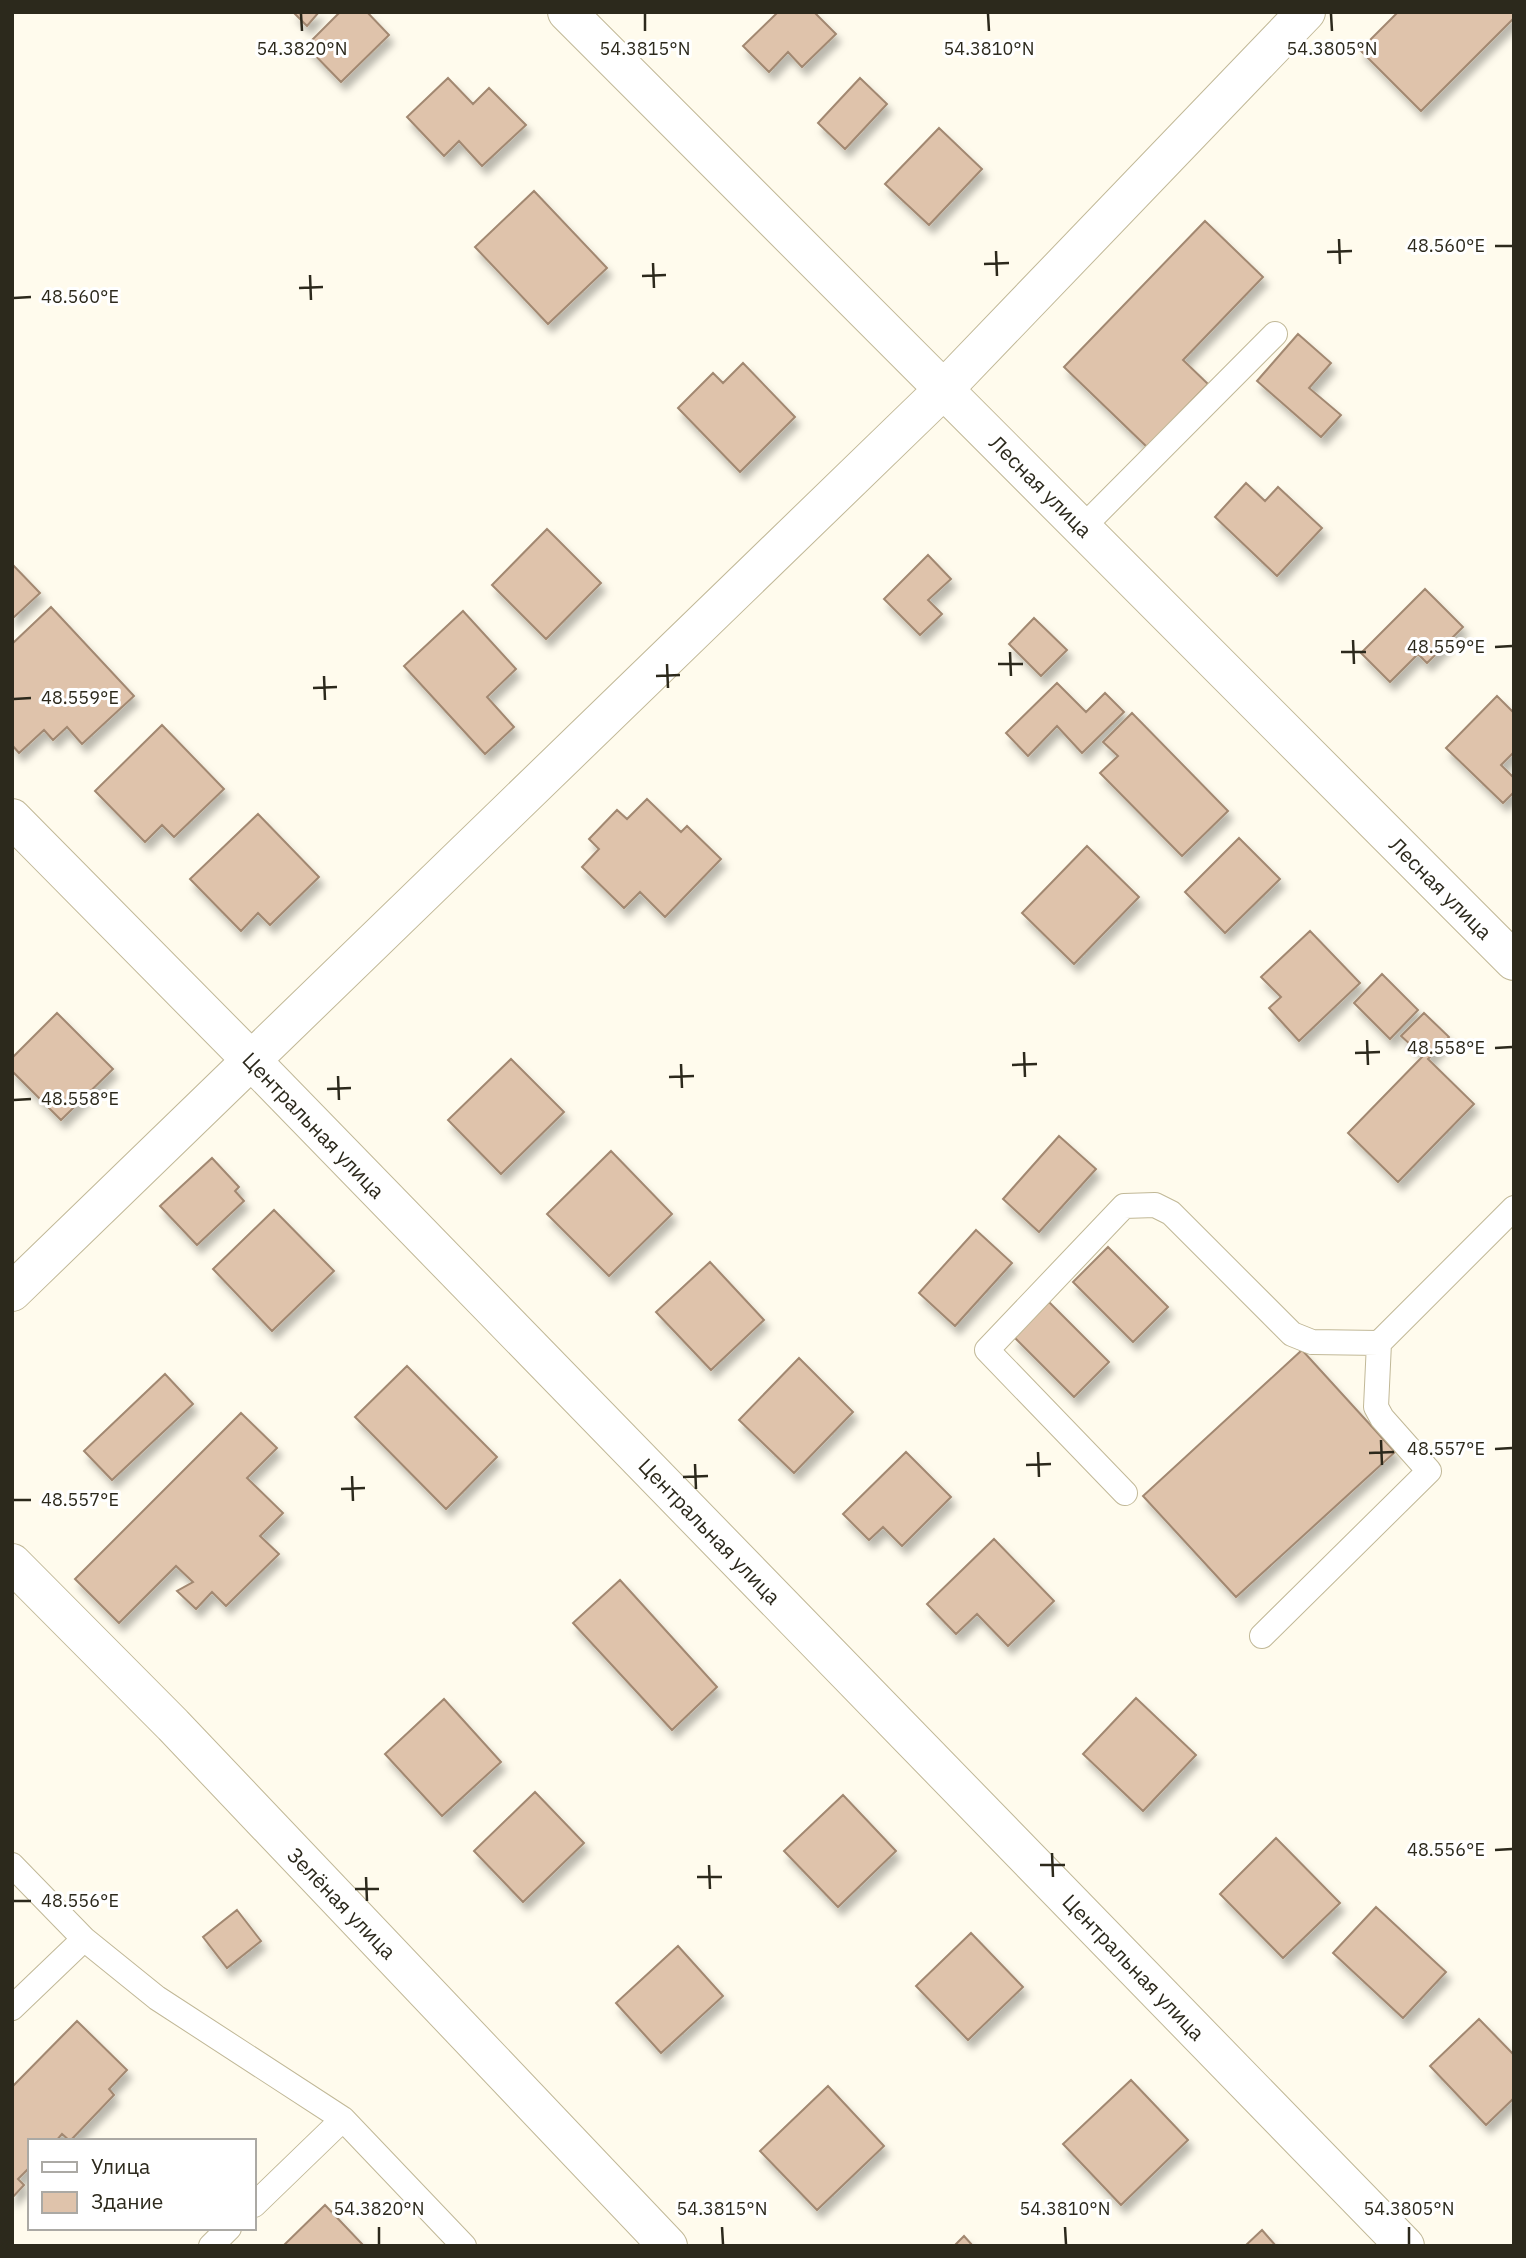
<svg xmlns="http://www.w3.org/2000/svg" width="1526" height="2258" viewBox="0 0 1526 2258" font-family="'IBM Plex Sans',sans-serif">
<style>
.building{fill:#dfc3ab;stroke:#a28871;stroke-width:2;filter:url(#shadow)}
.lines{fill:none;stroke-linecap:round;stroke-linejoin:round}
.service-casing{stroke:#c1b897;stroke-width:26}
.minor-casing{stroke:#c1b897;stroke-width:40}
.service{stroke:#fff;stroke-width:24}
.minor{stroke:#fff;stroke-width:38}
.ticks{fill:none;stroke:#2c291c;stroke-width:2.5}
.labels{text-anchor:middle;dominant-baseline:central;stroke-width:6;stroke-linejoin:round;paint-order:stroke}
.street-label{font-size:21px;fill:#2c291c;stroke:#fff}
.ticks-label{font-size:18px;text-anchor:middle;fill:#2c291c;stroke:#fff;stroke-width:6;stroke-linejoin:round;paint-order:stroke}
</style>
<defs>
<filter id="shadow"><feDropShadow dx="4.5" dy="8" stdDeviation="3.5" flood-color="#0004"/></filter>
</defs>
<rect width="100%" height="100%" fill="#fffbed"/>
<path class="building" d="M293,12H319L307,26Z
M340,12H367L389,35L341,82L306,46Z
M778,12H814L836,34L802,67L788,52L769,72L743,46Z
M1398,12H1514V18L1421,111L1360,50Z
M448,78L473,104L489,88L526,125L482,166L459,141L444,156L407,117Z
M860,78L887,104L845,149L818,123Z
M939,128L982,169L929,225L885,184Z
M534,191L607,268L548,324L475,247Z
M1205,221L1263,277L1183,360L1208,384L1147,447L1064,367Z
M1298,334L1331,363L1309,388L1341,415L1321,437L1257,381Z
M743,363L795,417L740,472L678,408L713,373L723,383Z
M1246,483L1265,501L1278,487L1322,528L1277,576L1215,517Z
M547,529L601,583L546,639L492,585Z
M928,555L951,579L928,600L942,614L920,635L884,599Z
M12,564L40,593L12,619Z
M1425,589L1463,627L1427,663L1418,654L1390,682L1361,653Z
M51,607L134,696L82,744L67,727L53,740L44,730L19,753L12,745V644Z
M463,611L516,669L487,697L514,727L485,754L404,666Z
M1034,618L1067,650L1041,676L1009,644Z
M1057,683L1086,712L1105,693L1124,712L1082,753L1057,726L1028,756L1006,733Z
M1497,696L1514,713V752L1501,765L1514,778V792L1503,803L1446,748Z
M1132,713L1228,811L1182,856L1100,773L1118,756L1103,742Z
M162,725L224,789L174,837L162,825L145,842L95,791Z
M647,799L681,832L687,826L721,859L665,917L640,892L624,908L582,867L599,849L589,839L617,810L627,819Z
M258,814L319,877L270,925L258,913L241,931L190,879Z
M1239,838L1280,879L1225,933L1185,892Z
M1087,846L1139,897L1074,964L1022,913Z
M1310,931L1360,983L1299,1041L1269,1008L1281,997L1261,977Z
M1382,974L1418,1010L1390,1039L1354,1003Z
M57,1013L113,1069L61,1120L12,1071V1058Z
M1424,1013L1449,1037L1428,1059L1474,1104L1398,1182L1348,1133L1423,1056L1401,1036Z
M511,1059L564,1112L501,1174L448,1120Z
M1059,1136L1096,1169L1039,1232L1003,1199Z
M611,1151L672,1214L609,1276L547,1214Z
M212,1158L239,1187L235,1191L244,1201L197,1245L160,1206Z
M274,1210L334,1271L272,1331L213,1269Z
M976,1230L1012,1263L955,1326L919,1293Z
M1108,1247L1168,1307L1133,1342L1073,1282Z
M710,1262L764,1320L711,1370L656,1312Z
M1049,1302L1109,1362L1074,1397L1014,1337Z
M1302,1350L1395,1452L1236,1597L1143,1496Z
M799,1358L853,1412L794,1473L739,1420Z
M407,1366L497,1457L446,1509L355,1417Z
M165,1374L193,1404L112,1480L84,1451Z
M241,1413L277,1448L247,1478L283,1513L260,1536L279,1554L226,1606L212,1592L196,1609L177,1591L193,1582L176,1566L119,1623L75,1579Z
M906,1452L951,1497L902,1546L883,1527L869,1540L843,1514Z
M994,1539L1054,1601L1008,1646L977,1614L956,1634L927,1604Z
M620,1580L717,1687L672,1730L573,1623Z
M1136,1698L1196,1755L1143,1811L1083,1754Z
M444,1699L501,1762L442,1816L385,1754Z
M535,1792L584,1843L523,1902L474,1851Z
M843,1795L896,1851L838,1907L784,1851Z
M1276,1838L1340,1903L1283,1958L1220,1894Z
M1376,1907L1446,1972L1403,2018L1333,1953Z
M237,1910L261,1941L227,1968L203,1937Z
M971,1933L1023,1987L968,2040L916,1986Z
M678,1946L723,1996L661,2053L616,2003Z
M1479,2019L1514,2055V2098L1486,2125L1430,2066Z
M77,2021L127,2070L109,2089L114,2095L70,2141L62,2134L56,2141H30V2167L18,2179L24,2185L12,2198V2087Z
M1131,2080L1188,2140L1121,2205L1063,2144Z
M828,2086L884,2146L817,2210L760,2151Z
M325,2205L364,2246H283Z
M1262,2230L1276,2246H1245Z
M964,2236L973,2246H954Z"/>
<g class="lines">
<defs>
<path id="service" d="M1083,527L1275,334
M1125,1493L987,1350L1124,1206L1155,1205L1171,1213L1292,1334L1312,1342L1379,1343
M1262,1636L1429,1471L1382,1418L1376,1407L1379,1343L1514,1208
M12,1865L84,1939L157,1998L343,2119L464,2246
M12,2008L84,1939
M254,2205L343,2119
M211,2246L229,2228"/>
<path id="minor" d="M567,12L1514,961
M12,818L251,1060L1405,2246
M12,1292L943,390L1306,12
M12,1563L173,1725L668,2246"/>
</defs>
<use href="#service" class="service-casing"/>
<use href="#minor" class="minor-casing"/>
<use href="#service" class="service"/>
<use href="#minor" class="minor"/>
</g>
<path class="ticks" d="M301,14L302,31M645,14V31M988,14L989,31M1331,14L1332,31M1339,239L1340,264M1495,246H1512M996,251L997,276M1327,252L1352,251M653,263L654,288M984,264L1009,263M310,275L311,300M642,276L666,275M299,288L323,287M14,298L31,297M1353,640L1354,664M1495,647L1512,646M1010,652L1011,676M1341,652H1366M667,664L668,688M998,664H1023M324,676L325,700M656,676L680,675M313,688L337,687M14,699L31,698M1367,1040L1368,1065M1495,1048L1512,1047M1024,1052L1025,1077M1355,1053L1380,1052M681,1064L682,1088M1012,1065L1037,1064M338,1076L339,1100M669,1077L694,1076M327,1089L351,1088M14,1100L31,1099M1381,1440L1382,1465M1495,1449L1512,1448M1038,1452L1039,1477M1369,1453L1394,1452M695,1464L696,1489M1026,1465L1051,1464M352,1476L353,1501M683,1477L708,1476M341,1489L365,1488M14,1500H31M1495,1850L1512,1849M1052,1853L1053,1877M709,1865L710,1889M1040,1865H1065M366,1877L367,1901M697,1877H722M355,1889H379M14,1901H31M379,2227V2244M722,2227L723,2244M1065,2227L1066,2244M1409,2227V2244"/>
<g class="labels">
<g class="street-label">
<text transform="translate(1041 486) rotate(45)">Лесная улица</text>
<text transform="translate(1441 888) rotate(45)">Лесная улица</text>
<text transform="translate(314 1125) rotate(46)">Центральная улица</text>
<text transform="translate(710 1531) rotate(46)">Центральная улица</text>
<text transform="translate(342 1903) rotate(46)">Зелёная улица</text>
<text transform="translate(1134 1967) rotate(46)">Центральная улица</text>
</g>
</g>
<g class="ticks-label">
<text x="302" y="55">54.3820°N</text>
<text x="645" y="55">54.3815°N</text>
<text x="989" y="55">54.3810°N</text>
<text x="1332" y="55">54.3805°N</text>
<text x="1446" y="252">48.560°E</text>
<text x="80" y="303">48.560°E</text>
<text x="1446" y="653">48.559°E</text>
<text x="80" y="704">48.559°E</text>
<text x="1446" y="1054">48.558°E</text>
<text x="80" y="1105">48.558°E</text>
<text x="1446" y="1455">48.557°E</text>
<text x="80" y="1506">48.557°E</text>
<text x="1446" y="1856">48.556°E</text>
<text x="80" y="1907">48.556°E</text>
<text x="379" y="2215">54.3820°N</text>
<text x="722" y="2215">54.3815°N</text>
<text x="1065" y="2215">54.3810°N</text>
<text x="1409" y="2215">54.3805°N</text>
</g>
<rect width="1526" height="2258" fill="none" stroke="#2c291c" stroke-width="28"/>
<rect x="28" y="2139" width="228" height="91" fill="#ffffff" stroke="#aba9a4" stroke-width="2"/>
<rect x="42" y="2162" width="35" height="10" fill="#ffffff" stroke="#aba9a4" stroke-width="2"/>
<text x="91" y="2174" font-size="21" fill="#2c291c">Улица</text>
<rect x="42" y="2192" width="35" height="21" fill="#dfc3ab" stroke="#aba9a4" stroke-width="2"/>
<text x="91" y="2209" font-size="21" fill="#2c291c">Здание</text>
</svg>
